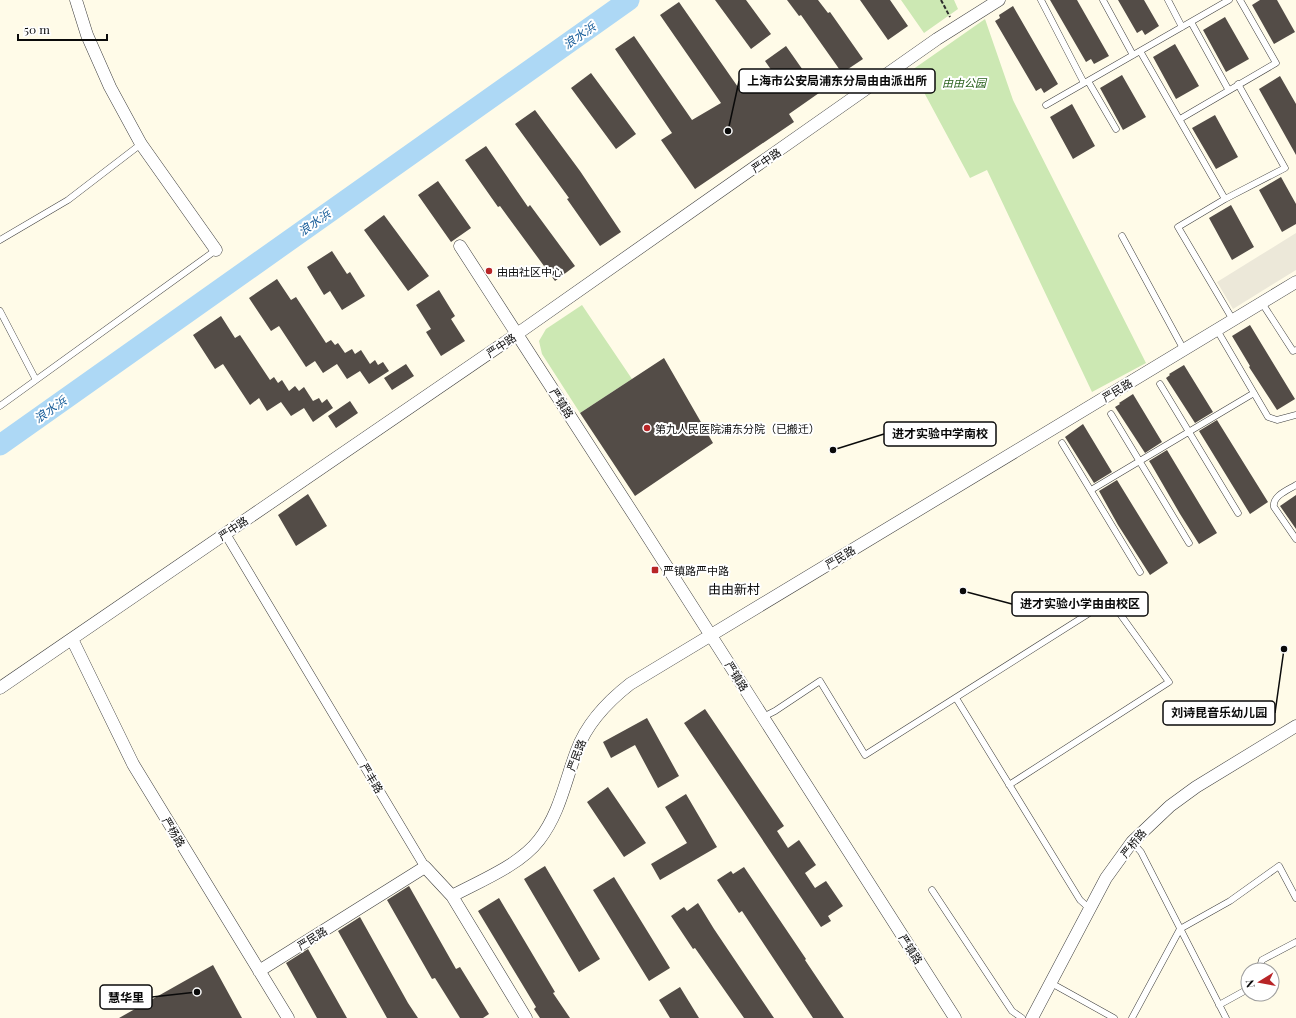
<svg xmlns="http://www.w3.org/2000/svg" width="1296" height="1018" viewBox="0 0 1296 1018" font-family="'Playfair Display','Noto Sans SC',serif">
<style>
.green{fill:#cce8b3}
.plaza{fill:#ece8d9}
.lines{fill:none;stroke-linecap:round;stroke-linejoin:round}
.river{stroke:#add8f5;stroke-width:21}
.building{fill:#534c47}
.service-casing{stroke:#3d3d3d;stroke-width:7}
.pedestrian-casing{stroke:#3d3d3d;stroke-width:10}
.minor-casing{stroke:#3d3d3d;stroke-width:13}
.path{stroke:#2c2c2c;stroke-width:2;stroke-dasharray:4 2;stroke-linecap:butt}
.service{stroke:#fff;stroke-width:6}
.pedestrian{stroke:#fff;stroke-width:9}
.minor{stroke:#fff;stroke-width:12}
.poi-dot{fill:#b82527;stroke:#fff;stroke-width:1.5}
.labels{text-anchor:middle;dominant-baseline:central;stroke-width:4;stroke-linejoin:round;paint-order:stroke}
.park-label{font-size:11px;font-style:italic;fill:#28601c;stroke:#fff}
.street-label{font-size:11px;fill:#0a0a0a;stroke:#fff}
.poi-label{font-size:11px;fill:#0a0a0a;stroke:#fff;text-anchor:start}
.water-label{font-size:12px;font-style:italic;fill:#165c99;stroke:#fff}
.quarter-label{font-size:13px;fill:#0a0a0a;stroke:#fff}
.leader{fill:none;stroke:#0a0a0a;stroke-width:1.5}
.callout-dot{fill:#0a0a0a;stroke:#fff;stroke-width:1.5}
.callout{fill:#fff;stroke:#0a0a0a;stroke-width:1.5}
.callout-label{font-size:12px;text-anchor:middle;font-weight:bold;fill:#0a0a0a}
</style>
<rect width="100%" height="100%" fill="#fffbe8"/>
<path class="green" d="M901,0H954L958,9L924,33Z
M985,19L1013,100L1146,363L1092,392L987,170L970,178L912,70Z
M582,305L632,379L580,413L542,354L539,341L546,329Z"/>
<path class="plaza" d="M1296,233V270L1233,309L1217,282Z"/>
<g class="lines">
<path class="river" d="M0,445L629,0"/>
</g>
<path class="building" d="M715,0H746L771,34L751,49Z
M787,0H818L828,13L830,12L863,59L842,73L801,15L799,16Z
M860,0H890L908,26L888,40Z
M1050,0H1077L1109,56L1094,64L1091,59L1086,62Z
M1118,0H1144L1159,26L1145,35L1142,30L1137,33Z
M1260,0H1277L1295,32L1274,44L1252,5Z
M679,2L740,90L772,71L765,61L786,46L819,93L789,114L794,122L695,189L661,140L672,133L615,49L634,36L692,120L721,103L660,15Z
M1013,6L1058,84L1044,93L1041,88L1036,91L995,21L1000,18L999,15Z
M1225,17L1249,59L1226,72L1203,30Z
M1175,44L1199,86L1176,99L1153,57Z
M591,73L636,134L616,149L571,88Z
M1122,75L1146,117L1123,130L1100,88Z
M1280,76L1296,104V155L1259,89Z
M1072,104L1095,146L1073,159L1050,117Z
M535,110L580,171L621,232L600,246L567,199L569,198L515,124Z
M1215,115L1238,157L1216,169L1192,128Z
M486,146L528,207L530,205L575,266L555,281L500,206L498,207L465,160Z
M1281,177L1296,204V224L1282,232L1259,190Z
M438,181L471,228L451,242L418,195Z
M1231,205L1254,247L1232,260L1209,218Z
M384,215L429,276L408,291L364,230Z
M332,251L347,274L350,272L365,296L342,310L330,291L324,295L307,267Z
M277,279L291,300L296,297L326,343L331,340L335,345L338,343L345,353L352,349L355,354L361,350L370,364L375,360L378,365L383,362L389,371L369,384L360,371L347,379L337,364L323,373L315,361L306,367L279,326L271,331L249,298Z
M439,290L455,316L451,319L465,341L441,356L426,332L431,329L416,305Z
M221,316L235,338L240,335L270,380L274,377L278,383L282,380L289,391L295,386L299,391L304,387L313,401L319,398L322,403L327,399L333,408L313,422L304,408L291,416L281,402L267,411L259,398L250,405L223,364L215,369L193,335Z
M1250,325L1295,399L1277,410L1249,367L1250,366L1232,336Z
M664,358L713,443L635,496L580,413Z
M406,364L414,376L392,390L384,378Z
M1184,365L1213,412L1195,423L1166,378L1170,375L1169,374Z
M1133,394L1162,442L1145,453L1115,407L1120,404L1119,403Z
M350,401L358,413L336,428L328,416Z
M1217,420L1268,502L1250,514L1199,431Z
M1083,424L1112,472L1094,483L1065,437Z
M1167,450L1217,533L1199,544L1180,514L1151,464L1149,461Z
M1117,480L1168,563L1150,575L1118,525L1099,491Z
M308,494L327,526L296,546L278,515Z
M1296,495V529L1280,506Z
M705,709L784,826L777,831L788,848L799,840L816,865L805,873L815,888L826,881L843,906L828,916L831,921L821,927L684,723Z
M647,718L679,776L658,788L635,745L611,758L603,742Z
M608,787L646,843L624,857L587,802Z
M686,794L717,847L660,880L651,864L687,843L665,807Z
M545,866L600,959L579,972L524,879Z
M744,867L806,959L805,960L844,1018H813L742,911L739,913L717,880L731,871L733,874Z
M614,877L670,968L649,981L593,890Z
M409,886L456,969L460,967L489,1014L483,1018H460L435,978L432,979L387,900Z
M499,898L555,992L553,993L570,1018H540L534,1009L536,1007L478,911Z
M698,903L714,929L774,1018H744L695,948L693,949L671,916L684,907L687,911Z
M360,917L408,1003L418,1018H387L338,931Z
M308,949L347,1018H317L286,963Z
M213,965L242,1018H119Z
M680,987L699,1018H670L659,1000Z"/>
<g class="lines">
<defs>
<path id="service" d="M1041,0L1084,83
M1103,0L1133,55
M1168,0L1182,27
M1191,22L1228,89
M1140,51L1225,199
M1088,81L1116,129
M1046,105L1229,0
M1180,119L1276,63L1240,0
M1122,236L1184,350
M0,240L68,200L141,144
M1262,303L1293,351L1296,350
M0,311L36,380
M1233,320L1178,227L1225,199L1285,168L1238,84
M1217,330L1268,417L1277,420L1296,415
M1160,384L1238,513
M0,406L216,250
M1111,414L1189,543
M1062,443L1140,572
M1296,485C1288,490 1272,496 1274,507L1296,539
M1091,490L1254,393
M956,698L1080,900L1090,909
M763,717L775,711L820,681L865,755L1110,600L1169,682L1009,785
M1132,842L1141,852L1226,1018
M932,890L1012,1011L1022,1018
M1259,970L1262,960L1296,942
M1051,983L1114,1018
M1219,1005L1248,989
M1132,1018L1180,929L1230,901L1279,866L1296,898"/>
<path id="pedestrian" d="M225,533L425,867"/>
<path id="minor" d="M76,0L87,35L110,87L141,144L216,250
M460,246C627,502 791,761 955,1018
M72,639L133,764L288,1018
M0,688L517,334L937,39L999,0
M452,896C480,881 520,865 539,840C560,813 565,781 577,750C587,723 607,702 630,684L1296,282
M259,971L425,867L452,896L526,1018
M1032,1018L1106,878L1132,842L1170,806L1196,787L1296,726"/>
</defs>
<use href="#service" class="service-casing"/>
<use href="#pedestrian" class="pedestrian-casing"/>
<use href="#minor" class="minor-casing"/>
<path class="path" d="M941,0L950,17"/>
<use href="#service" class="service"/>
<use href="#pedestrian" class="pedestrian"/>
<use href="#minor" class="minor"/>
</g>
<g class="poi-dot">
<circle cx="489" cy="271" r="4"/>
<circle cx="647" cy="428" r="4"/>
<rect x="651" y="566" width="8" height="8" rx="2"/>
</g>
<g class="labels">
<g class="park-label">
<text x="964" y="82">由由公园</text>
</g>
<g class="street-label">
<text transform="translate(766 160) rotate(-35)">严中路</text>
<text transform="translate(501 345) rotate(-34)">严中路</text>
<text transform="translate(1117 390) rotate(-31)">严民路</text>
<text transform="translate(562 403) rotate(57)">严镇路</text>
<text transform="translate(233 528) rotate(-34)">严中路</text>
<text transform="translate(840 557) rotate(-31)">严民路</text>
<text transform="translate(737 676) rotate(58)">严镇路</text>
<text transform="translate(576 755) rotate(-69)">严民路</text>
<text transform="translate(372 778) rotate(59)">严丰路</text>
<text transform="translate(174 832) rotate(59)">严杨路</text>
<text transform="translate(1133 843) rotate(-51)">严桥路</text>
<text transform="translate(312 938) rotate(-32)">严民路</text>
<text transform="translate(911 949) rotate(57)">严镇路</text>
</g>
<g class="poi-label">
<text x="497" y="271">由由社区中心</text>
<text x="655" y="428">第九人民医院浦东分院（已搬迁）</text>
<text x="663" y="570">严镇路严中路</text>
</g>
<g class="water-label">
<text transform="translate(579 35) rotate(-35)">浪水浜</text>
<text transform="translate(314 222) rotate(-35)">浪水浜</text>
<text transform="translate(50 409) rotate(-35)">浪水浜</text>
</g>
<g class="quarter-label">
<text x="734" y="588">由由新村</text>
</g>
</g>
<path class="leader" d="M728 131L739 81M833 450L884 434M963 591L1012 604M1284 649L1275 713M197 992L152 997"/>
<g class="callout-dot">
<circle cx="728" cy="131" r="4"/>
<circle cx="833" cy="450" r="4"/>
<circle cx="963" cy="591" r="4"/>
<circle cx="1284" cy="649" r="4"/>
<circle cx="197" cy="992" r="4"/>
</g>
<g class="callout">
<rect x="739" y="69" width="196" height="24" rx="4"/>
<rect x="884" y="422" width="112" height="24" rx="4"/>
<rect x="1012" y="592" width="136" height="24" rx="4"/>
<rect x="1163" y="701" width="112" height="24" rx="4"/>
<rect x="100" y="985" width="52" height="24" rx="4"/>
</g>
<g class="callout-label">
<text x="837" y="85">上海市公安局浦东分局由由派出所</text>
<text x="940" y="438">进才实验中学南校</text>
<text x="1080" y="608">进才实验小学由由校区</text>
<text x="1219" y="717">刘诗昆音乐幼儿园</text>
<text x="126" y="1002">慧华里</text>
</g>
<g transform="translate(1260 982) rotate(259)"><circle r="19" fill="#ffffff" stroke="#9d9d9d"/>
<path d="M0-3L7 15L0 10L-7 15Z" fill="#b82527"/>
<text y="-6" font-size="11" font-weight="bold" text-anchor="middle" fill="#0a0a0a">N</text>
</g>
<path d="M18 34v6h89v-6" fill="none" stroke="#0a0a0a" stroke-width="2"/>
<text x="24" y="34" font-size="12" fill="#0a0a0a" stroke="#ffffff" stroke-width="3" paint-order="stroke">50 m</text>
</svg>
